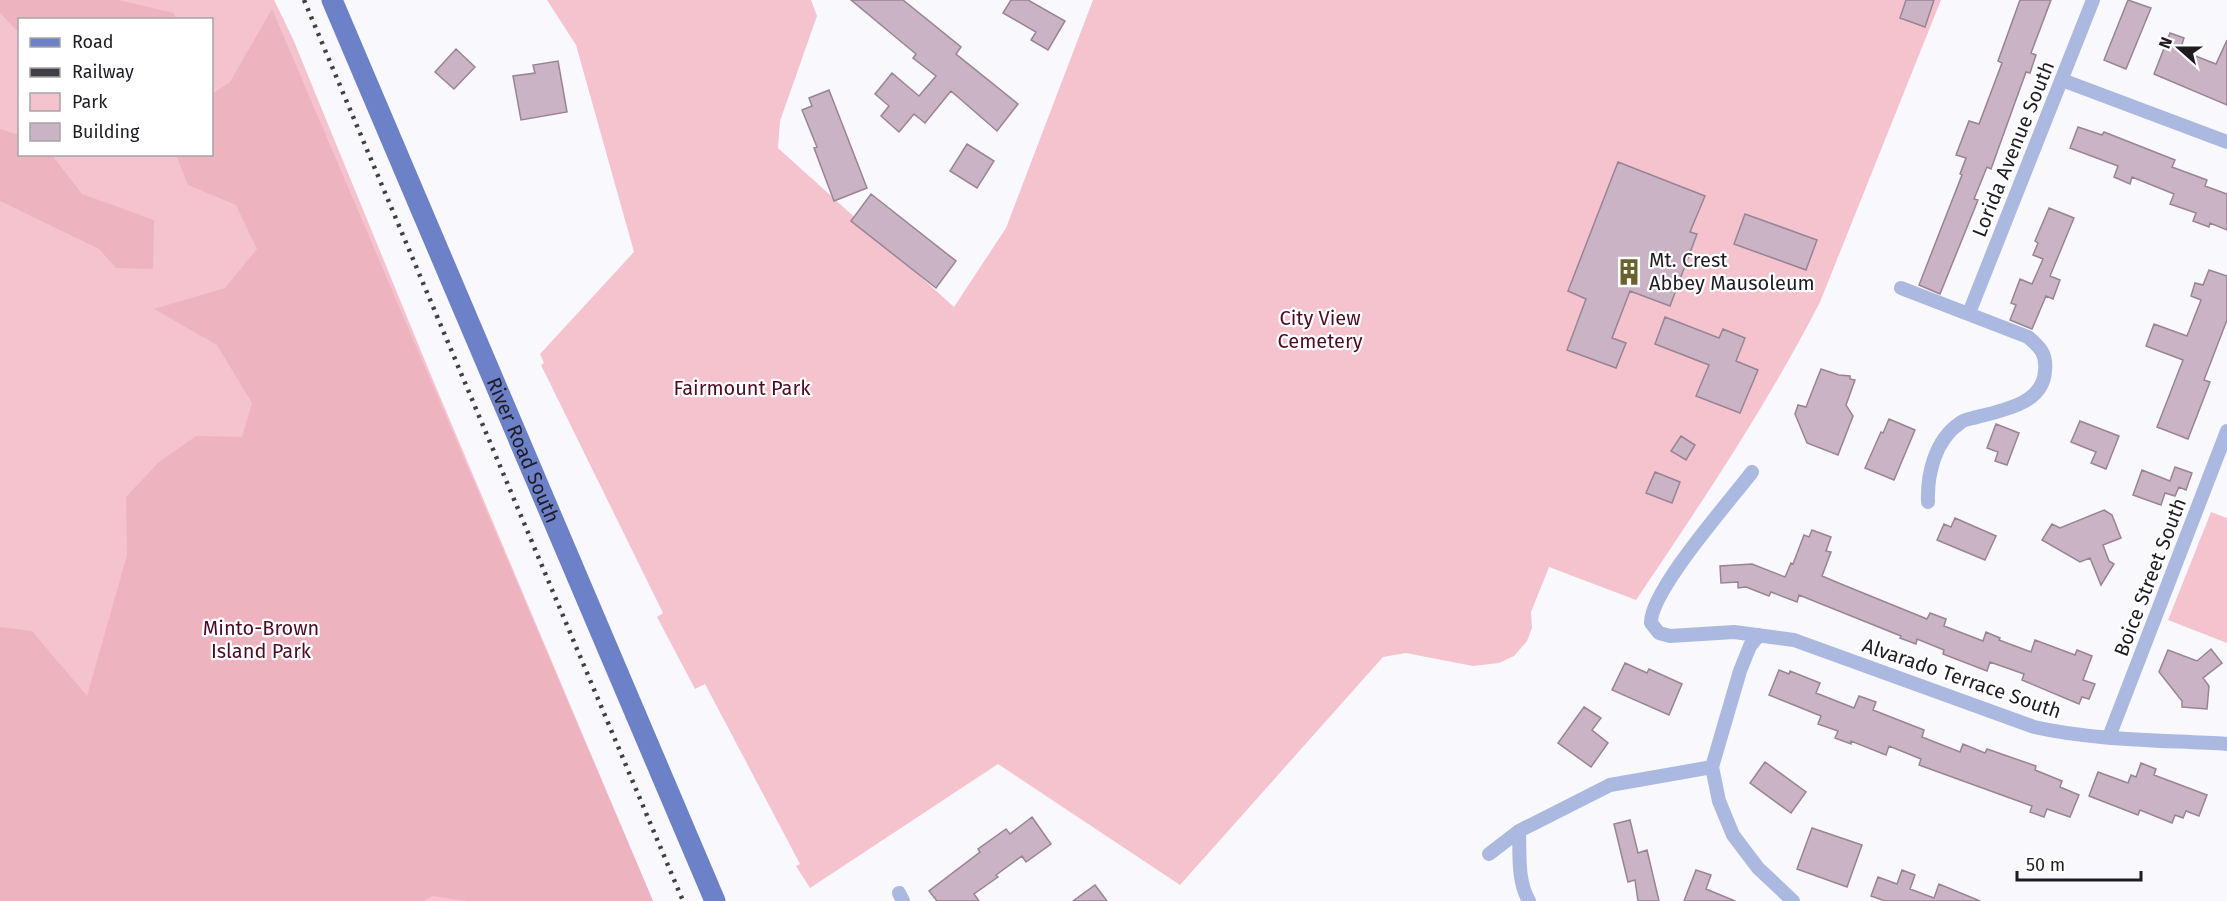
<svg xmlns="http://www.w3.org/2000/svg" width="2227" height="901" viewBox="0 0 2227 901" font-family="'Fira Sans',sans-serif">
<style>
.green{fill:#f4c3cd;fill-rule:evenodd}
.forest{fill:#edb4c0}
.building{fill:#c9b3c4;stroke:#998495;stroke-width:1.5}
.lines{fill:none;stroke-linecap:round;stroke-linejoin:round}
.street{stroke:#abb9e0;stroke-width:14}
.primary{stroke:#6c81c7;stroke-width:21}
.rail{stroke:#413e46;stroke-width:4.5;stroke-dasharray:3 6;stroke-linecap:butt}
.labels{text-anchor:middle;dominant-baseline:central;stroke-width:4.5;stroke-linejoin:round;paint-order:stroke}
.street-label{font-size:20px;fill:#1e1b23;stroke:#fff}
.poi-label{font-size:20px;fill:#1e1b23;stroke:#fff;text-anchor:start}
.park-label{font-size:20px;fill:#4e0b24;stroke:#fff}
</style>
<rect width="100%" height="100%" fill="#f9f8fd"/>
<path class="green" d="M0,0H274L293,39L430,373L653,901H0ZM20,20H212V154H20Z
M547,0H811L817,16L780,121L778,148L954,307L1006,228L1093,0H1941L1820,302C1766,407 1702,502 1636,600L1549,567L1531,612L1532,628L1527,641L1514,656L1499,663L1473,666L1406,653L1383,657L1180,885L998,764L810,888L796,866L800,864L705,684L695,689L657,617L663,613L541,365L544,363L540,354L634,252L576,45Z
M2211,512L2227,518V643L2168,620Z"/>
<path class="forest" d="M0,0H118L174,13L176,19L20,20L19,33L0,13Z
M272,9L653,901H466L432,896L424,901H0V627L32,631L87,696L127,555L126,497L159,462L196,436L242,437L252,403L217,345L154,309L225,288L257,249L236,205L188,185L176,155L212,154V94L230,82Z
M0,129L19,135L20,154L52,155L82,194L154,220L153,269L116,268L99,249L0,201Z"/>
<path class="building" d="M851,0H903L961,47L956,54L1018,104L997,131L951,91L925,123L914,114L899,132L881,116L889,106L875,94L892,73L919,96L936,76L913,58L916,54Z
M1011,0H1028L1065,21L1048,50L1031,40L1036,32L1003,13Z
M1906,0H1934L1925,27L1900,18Z
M2020,0H2051L2031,53L2036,55L2030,73L2026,72L1991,169L1987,167L1974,199L1978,200L1940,294L1919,285L1962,175L1960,174L1966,158L1956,155L1969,121L1979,124L2002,63L1998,61Z
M2128,0L2151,8L2126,69L2104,60Z
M2170,33L2184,38L2180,50L2216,64L2227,40V105L2154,74Z
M456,49L475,67L454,89L435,72Z
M558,61L567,112L521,120L513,76L535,73L533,65Z
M829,90L867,188L834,201L814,148L817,147L802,110L812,106L809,98Z
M2078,127L2102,135L2104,132L2175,160L2172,167L2207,180L2205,186L2227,194V230L2210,223L2209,227L2193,221L2196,213L2170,204L2174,194L2132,177L2130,184L2114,177L2118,166L2070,148Z
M967,144L994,161L977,188L950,171Z
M1618,162L1705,196L1690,232L1697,234L1670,306L1630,291L1612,338L1626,343L1616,368L1567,350L1586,299L1568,291Z
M871,194L956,261L936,288L851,221Z
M2049,208L2074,218L2050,276L2060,280L2053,299L2046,296L2032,329L2010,320L2016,305L2011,303L2020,279L2032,284L2043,259L2033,255L2038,243L2035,241Z
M1745,214L1817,240L1806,270L1734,244Z
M2209,270L2227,276V320L2204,380L2210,382L2188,439L2157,427L2183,360L2146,346L2154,324L2187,336L2201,300L2191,296L2195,283L2203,285Z
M1665,317L1719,338L1723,329L1745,338L1736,361L1758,370L1740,413L1696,396L1709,365L1655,344Z
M1821,369L1839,375L1850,376V379L1855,380L1846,405L1853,416L1838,455L1807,443L1795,414L1798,405L1806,407Z
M1889,419L1915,430L1894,480L1865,468L1881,432L1883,433Z
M2080,421L2119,436L2106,469L2091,463L2096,452L2071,442Z
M1996,424L2019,433L2007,465L1995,461L1998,452L1987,448Z
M1681,436L1695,445L1686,460L1671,451Z
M2175,467L2192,473L2186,490L2179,487L2175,496L2165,493L2161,505L2133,495L2142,470L2170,481Z
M1655,472L1680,482L1672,503L1646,493Z
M2104,510L2112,515L2121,538L2103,545L2109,561L2114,564L2101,585L2090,558L2080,562L2042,540L2052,524L2060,528Z
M1955,518L1996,536L1985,560L1937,540L1944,524L1951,527Z
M1812,530L1831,537L1826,551L1831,552L1822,576L1841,584L1927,619L1930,613L1946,619L1944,626L1983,641L1986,632L2000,638L1999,640L2031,652L2035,640L2075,655L2077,650L2092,656L2083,680L2095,684L2089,699L2082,697L2079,704L2022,680L2024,674L1990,662L1987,671L1943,654L1944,650L1917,639L1916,644L1900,638L1901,636L1799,595L1797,602L1771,592L1769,596L1746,587L1738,588V582L1721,583L1720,566L1752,564L1785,577L1791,563L1793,564L1804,535L1809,537Z
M2211,649L2222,663L2203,678L2209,686L2207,709L2182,707V701L2159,672L2168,650L2197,661Z
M1625,663L1647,673L1649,669L1682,684L1669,715L1612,690Z
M1779,670L1789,674L1790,671L1820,683L1816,693L1854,708L1859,696L1876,702L1873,710L1924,730L1922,737L1960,752L1963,744L1985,753L1987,749L2036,766L2035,770L2062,781L2060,787L2079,795L2070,817L2047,809L2044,817L2030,812L2032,806L1919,765L1921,759L1889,746L1886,755L1851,741V744L1835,738L1838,731L1818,724L1821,716L1769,695Z
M1584,707L1601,718L1592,730L1608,743L1591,767L1558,743Z
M1765,762L1806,792L1791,813L1750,783Z
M2141,763L2156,769L2154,775L2207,795L2199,816L2186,811L2183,818L2175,815L2172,823L2140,810L2138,815L2089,796L2098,772L2128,783L2131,775L2136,777Z
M1032,817L1051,844L1026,862L1022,856L996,875L998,877L974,894L979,901H937L929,891L980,852L978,849L1006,829L1010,834Z
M1630,820L1638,853L1647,850L1659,901H1638L1635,880L1628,882L1614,824Z
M1812,828L1862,845L1847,887L1797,869Z
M1696,870L1711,875L1706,889L1735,901H1684Z
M1902,870L1915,875L1910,889L1934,898L1939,884L1980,901H1885L1871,896L1878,877L1897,884Z
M1095,885L1107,901H1073Z"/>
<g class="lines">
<path class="street" d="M2062,80L2227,142
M1901,288L2028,337C2040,347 2047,354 2045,371C2043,404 2003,410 1977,417C1971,419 1964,419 1960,423C1935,440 1927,474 1928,502
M1969,313L2093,0
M1752,472C1730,501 1650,591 1651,623L1659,633L1670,636L1734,632L1794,640L2034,727C2097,741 2163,740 2227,744
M1759,635L1750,646L1740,671L1712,767L1719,801L1733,835L1758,868L1793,901
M2109,737L2227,431
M1519,831C1520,854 1517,880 1529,901
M1489,854L1519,831L1610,785L1712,767
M899,893L903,901"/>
<path class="primary" id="s1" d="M332,0L715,901"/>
<path class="rail" d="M304,0L683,901"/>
</g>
<defs>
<symbol id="building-bare" viewBox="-9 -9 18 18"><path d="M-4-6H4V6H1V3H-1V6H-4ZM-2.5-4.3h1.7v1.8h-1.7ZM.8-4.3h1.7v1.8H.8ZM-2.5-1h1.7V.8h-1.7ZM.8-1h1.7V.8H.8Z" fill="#6b612d" stroke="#fff" stroke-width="2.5" paint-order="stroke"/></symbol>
</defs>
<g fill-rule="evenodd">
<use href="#building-bare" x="1610" y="253" width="38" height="38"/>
</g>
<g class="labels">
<g class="street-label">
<text transform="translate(2013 149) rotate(-68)">Lorida Avenue South</text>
<text stroke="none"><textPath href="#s1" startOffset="489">River Road South</textPath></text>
<text transform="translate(2150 577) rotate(-69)">Boice Street South</text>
<text transform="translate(1962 678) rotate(19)">Alvarado Terrace South</text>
</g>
<g class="poi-label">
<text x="1649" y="260">Mt. Crest<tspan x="1649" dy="23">Abbey Mausoleum</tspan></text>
</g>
<g class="park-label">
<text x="1320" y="318">City View<tspan x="1320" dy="23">Cemetery</tspan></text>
<text x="742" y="388">Fairmount Park</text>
<text x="261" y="628">Minto-Brown<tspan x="261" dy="23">Island Park</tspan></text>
</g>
</g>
<rect x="18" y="18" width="195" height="138" fill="#ffffff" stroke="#a5a4a7" stroke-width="1.5"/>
<rect x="30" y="38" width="30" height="9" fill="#6c81c7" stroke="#a5a4a7" stroke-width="1.5"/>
<text x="72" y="48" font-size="18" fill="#1e1b23">Road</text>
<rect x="30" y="68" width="30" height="9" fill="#413e46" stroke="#a5a4a7" stroke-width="1.5"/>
<text x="72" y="78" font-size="18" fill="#1e1b23">Railway</text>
<rect x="30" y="93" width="30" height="18" fill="#f4c3cd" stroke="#a5a4a7" stroke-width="1.5"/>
<text x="72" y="108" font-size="18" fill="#1e1b23">Park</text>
<rect x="30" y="123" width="30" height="18" fill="#c9b3c4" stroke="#a5a4a7" stroke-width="1.5"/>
<text x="72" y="138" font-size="18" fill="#1e1b23">Building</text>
<g transform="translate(2179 48) rotate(291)" stroke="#ffffff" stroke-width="4.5" paint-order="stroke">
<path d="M0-4.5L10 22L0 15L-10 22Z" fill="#1e1b23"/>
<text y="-9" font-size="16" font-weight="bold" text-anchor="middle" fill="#1e1b23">N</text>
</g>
<path d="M2017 871v9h124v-9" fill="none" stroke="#1e1b23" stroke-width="3"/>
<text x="2026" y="871" font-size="18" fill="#1e1b23" stroke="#ffffff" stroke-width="4.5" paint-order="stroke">50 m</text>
</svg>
